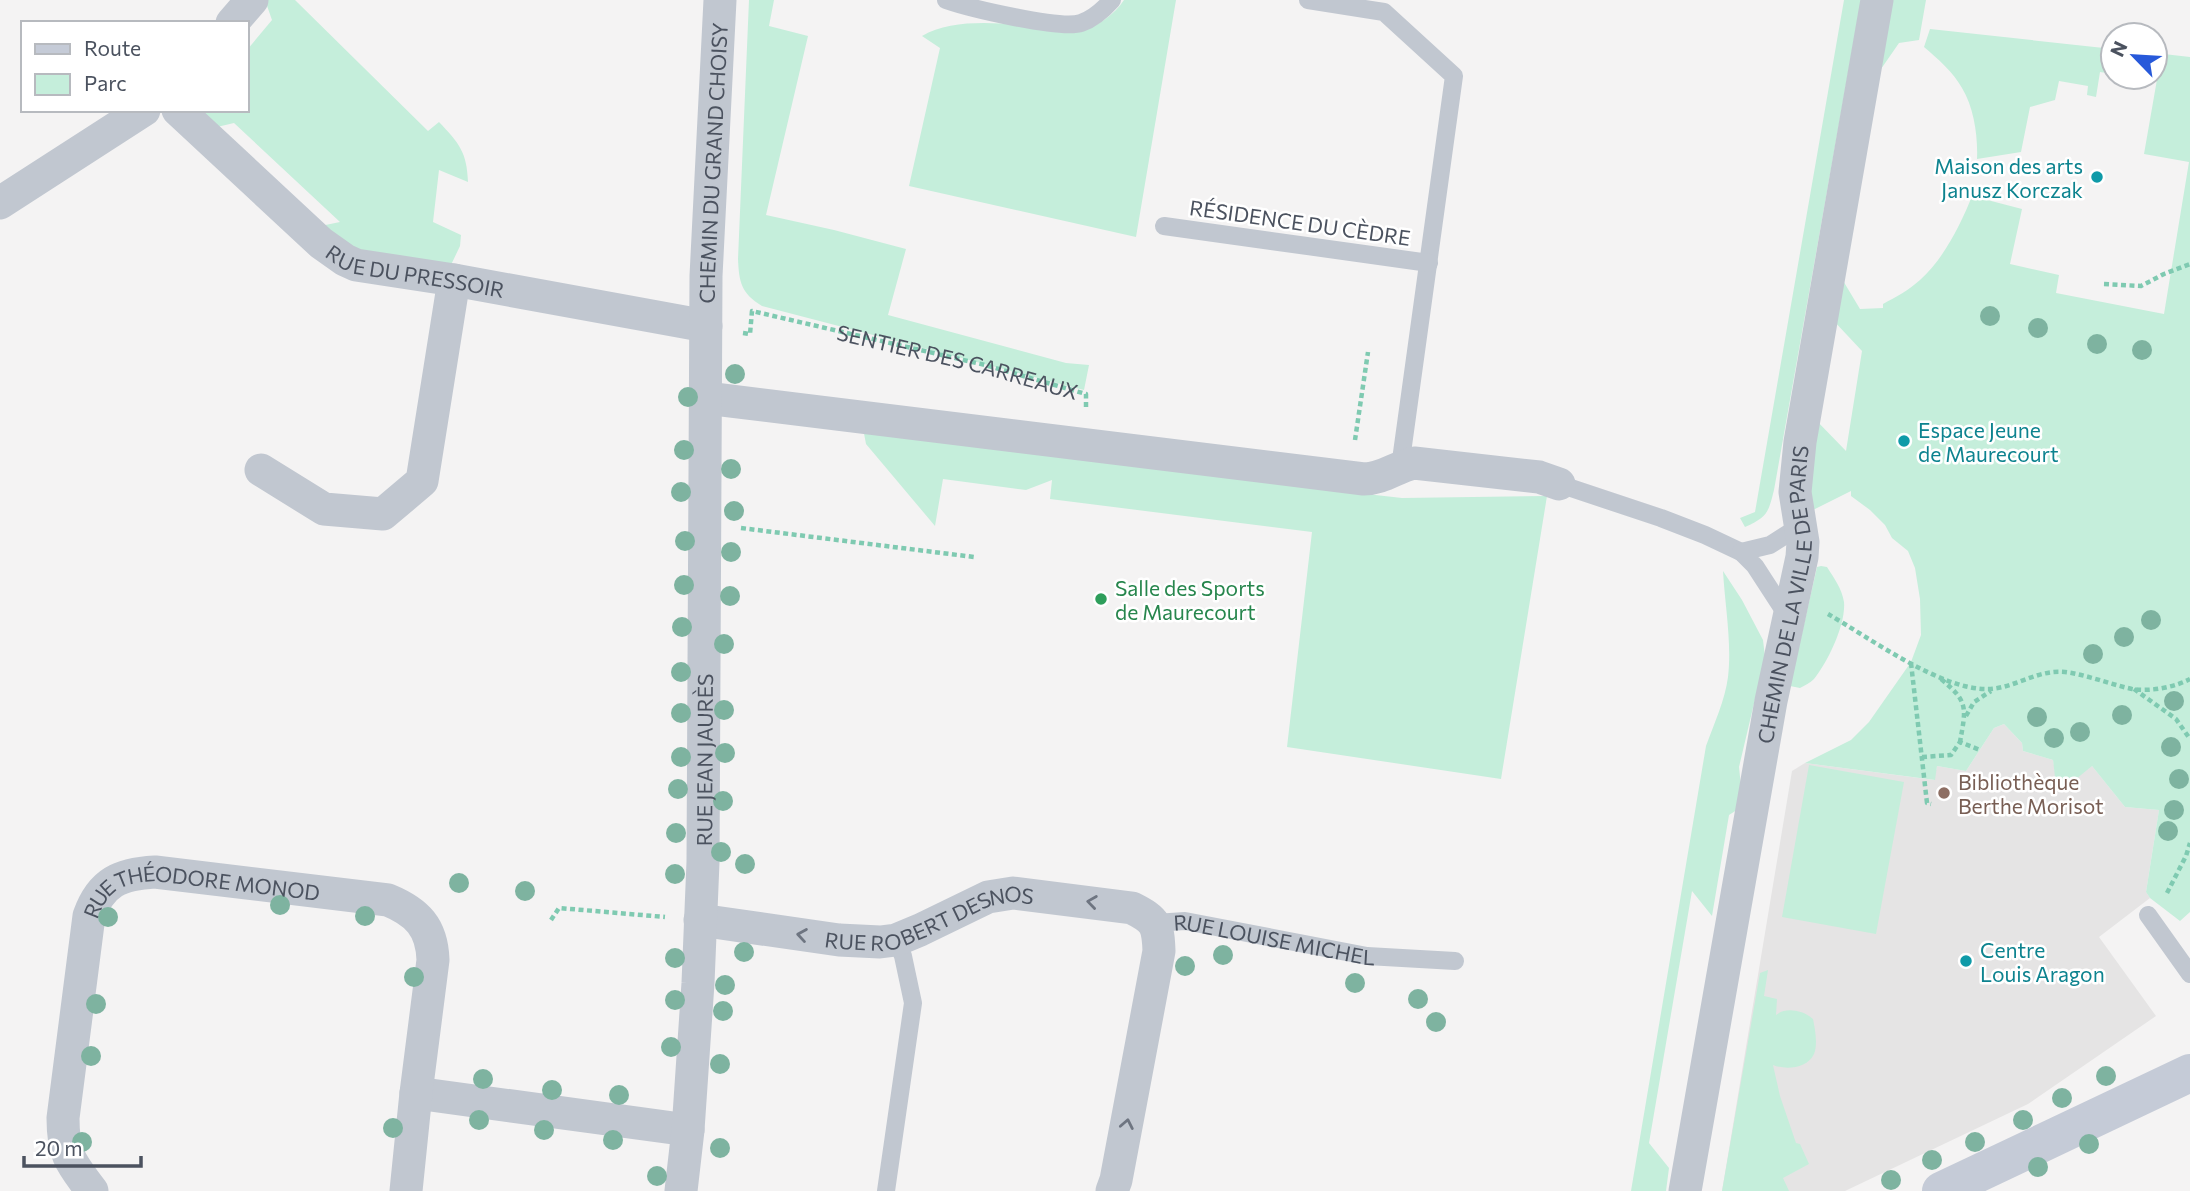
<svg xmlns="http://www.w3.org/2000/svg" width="2190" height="1191" viewBox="0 0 2190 1191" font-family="Commissioner,sans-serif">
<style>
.education{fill:#e5e4e4}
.green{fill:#c5eedb}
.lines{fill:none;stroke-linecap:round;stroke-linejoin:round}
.path{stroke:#7fcab1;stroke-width:4.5;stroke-dasharray:5 3.5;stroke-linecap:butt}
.lane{stroke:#c1c7d0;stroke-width:18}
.street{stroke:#c1c7d0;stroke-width:33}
.secondary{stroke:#c5cbd7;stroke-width:38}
.tree{fill:#7eb3a0}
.oneway{stroke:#6e7581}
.culture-dot{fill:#0f9aa8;stroke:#fff;stroke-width:2.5}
.leisure-dot{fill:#2e9e5b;stroke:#fff;stroke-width:2.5}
.education-dot{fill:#8d6e63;stroke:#fff;stroke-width:2.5}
.labels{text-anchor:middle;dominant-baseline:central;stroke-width:5;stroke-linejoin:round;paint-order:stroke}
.street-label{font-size:21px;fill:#4b525f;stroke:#fff}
.culture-label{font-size:21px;fill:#0d838f;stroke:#fff;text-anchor:start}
.leisure-label{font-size:21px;fill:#27864d;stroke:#fff;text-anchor:start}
.education-label{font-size:21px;fill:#785e54;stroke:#fff;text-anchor:start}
</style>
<rect width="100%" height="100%" fill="#f4f3f3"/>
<path class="education" d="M2004,724L2022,743L2023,751L2053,760L2056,777L2092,766L2125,807L2159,810L2146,892L2150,898L2099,937L2156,1016L2028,1104L1845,1191H1722L1792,771L1805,763L1934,780L1937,766L1966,771L1994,728Z"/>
<path class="green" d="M265,0H295L428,131L439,122C459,143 467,152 468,182L439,170L433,222L461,235L460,246L450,267L369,253L306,229L340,222L234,123L200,131L179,110H247V50L272,20Z
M749,0H774L769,26L808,36L766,215L834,230L906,249L888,315L1066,363L1089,365L1084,390L762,306C741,293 739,282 738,259Z
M1124,0H1176L1136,237L909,186L940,48L922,36C957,15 1015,25 1055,28C1063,29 1073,33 1081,31C1098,26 1114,15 1124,0Z
M1844,0H1861L1774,490C1768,514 1767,517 1745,527L1740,518L1755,512Z
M1885,0H1926L1919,40L1899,43L1881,69Z
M1930,29L2113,49V74L2100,72L2096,97L2087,95L2088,86L2059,81L2055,100L2030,107L2021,152L1977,159C1978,136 1974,108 1962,88C1954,73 1937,58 1924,47Z
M2155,53L2190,57V912L2180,921L2150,898L2146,892L2159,810L2125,807L2092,766L2065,788L2055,777L2053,760L2023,751L2022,743L2004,724L1994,728L1966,771L1937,766L1935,780L1805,763L1851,740L1869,722L1911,662L1921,635L1920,599L1915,568L1908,551L1892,538L1885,525L1870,510L1851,496V491L1805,514L1813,417L1846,451L1862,351L1832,319L1842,279L1860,309L1883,308V304C1896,297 1909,290 1920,280C1943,260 1961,224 1972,196L2022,209L2010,264L2059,275L2056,293L2164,314L2189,162L2144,154L2159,68L2155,67Z
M863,428L1322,489L1402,498L1547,496L1501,779L1287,747L1312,532L1050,499L1052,480L1026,490L943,479L935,526L866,444Z
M1821,566L1827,567C1834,578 1842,589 1844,602C1846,624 1828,662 1814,679C1810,683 1805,685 1800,688L1790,686L1817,567Z
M1723,571L1742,600L1763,640L1765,657L1739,767L1743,806L1729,815L1712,916L1692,891L1649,1143L1669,1168L1666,1191H1631L1706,746C1714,724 1725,700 1728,677C1732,643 1725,606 1723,571Z
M1809,765L1904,782L1876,934L1782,917Z
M1768,970L1764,996L1777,999L1776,1015C1785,1007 1803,1010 1813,1019C1815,1029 1818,1044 1814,1054C1807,1069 1785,1070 1773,1065L1780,1096L1796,1143L1800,1144L1809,1164L1783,1178L1789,1191H1722L1760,973Z"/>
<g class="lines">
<g class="path">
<path d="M2104,284L2141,286L2164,274L2190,264"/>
<path id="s1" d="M743,333L750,334L752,311L985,365L1086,394V409"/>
<path d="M1355,440L1368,352"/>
<path d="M741,528L974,557"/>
<path d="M1828,614C1868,637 1941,690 1987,689C2014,689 2037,669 2065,672C2088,675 2109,684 2132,689C2150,692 2175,687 2190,679"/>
<path d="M1911,663L1927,803L1931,804"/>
<path d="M1941,679C1969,702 1966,708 1960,742"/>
<path d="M2134,689L2176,719L2190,739"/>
<path d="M1966,716L1974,702L1991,691"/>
<path d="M1922,757L1951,755L1960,742L1980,750"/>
<path d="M2167,893L2186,856L2190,843"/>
<path d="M551,920L559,908L665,917"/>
</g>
<g class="lane">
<path d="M946,0C969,8 1061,30 1081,23C1093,19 1104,9 1112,0"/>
<path d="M1308,0L1384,12L1454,76L1401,460L1396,469"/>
<path d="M1164,226L1429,263"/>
<path d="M1559,484L1661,518L1705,535L1741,552"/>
<path d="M1792,609L1781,606L1755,566L1741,552L1770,545L1800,526"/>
<path d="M2148,915L2190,974"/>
<path id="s2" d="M1155,923L1185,921L1367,956L1455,961"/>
<path d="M886,1191L913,1003L903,956L896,940"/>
</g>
<g class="street">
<path d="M232,23L252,0"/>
<path id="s3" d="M178,110L321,243L345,260L356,265L454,280L706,326"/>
<path d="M0,203L144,110"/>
<path d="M706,398L1364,479C1383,479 1396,467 1414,463L1539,477L1559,484"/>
<path d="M261,470L324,509L383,514L422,481L454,280"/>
<path id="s4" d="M700,920L839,940L880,942L896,940L920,930L988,897L1013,893L1132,908C1156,920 1158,925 1159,951L1116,1180L1112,1191"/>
<path d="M416,1093L688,1130"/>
<path id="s5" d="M92,1191C71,1163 63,1155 63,1118L89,916C101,882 120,874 155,872L388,900C417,912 432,927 433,960L416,1093L406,1191"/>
<path id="s6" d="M681,1191L688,1130L698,983L703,862L706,276L720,0"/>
<path id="s7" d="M1685,1191L1771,701L1802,557L1803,542L1795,492L1800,442L1877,0"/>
</g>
<path class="secondary" d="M1941,1191L2190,1073"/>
</g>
<g class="tree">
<circle cx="1990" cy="316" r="10"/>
<circle cx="2038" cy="328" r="10"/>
<circle cx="2097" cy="344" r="10"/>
<circle cx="2142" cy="350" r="10"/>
<circle cx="735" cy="374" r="10"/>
<circle cx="688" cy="397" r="10"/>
<circle cx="684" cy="450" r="10"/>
<circle cx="731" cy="469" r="10"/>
<circle cx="681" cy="492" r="10"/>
<circle cx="734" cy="511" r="10"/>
<circle cx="685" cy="541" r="10"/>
<circle cx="731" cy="552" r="10"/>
<circle cx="684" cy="585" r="10"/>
<circle cx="730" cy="596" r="10"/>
<circle cx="2151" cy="620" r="10"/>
<circle cx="682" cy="627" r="10"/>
<circle cx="2124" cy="637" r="10"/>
<circle cx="724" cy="644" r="10"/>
<circle cx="2093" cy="654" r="10"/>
<circle cx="681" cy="672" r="10"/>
<circle cx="2174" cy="701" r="10"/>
<circle cx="724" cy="710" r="10"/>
<circle cx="681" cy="713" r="10"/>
<circle cx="2122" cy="715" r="10"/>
<circle cx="2037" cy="717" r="10"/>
<circle cx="2080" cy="732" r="10"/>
<circle cx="2054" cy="738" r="10"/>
<circle cx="2171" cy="747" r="10"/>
<circle cx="725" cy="753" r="10"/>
<circle cx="681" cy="757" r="10"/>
<circle cx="2179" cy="779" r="10"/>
<circle cx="678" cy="789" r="10"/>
<circle cx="723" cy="801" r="10"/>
<circle cx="2174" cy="810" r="10"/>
<circle cx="2168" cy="831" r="10"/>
<circle cx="676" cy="833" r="10"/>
<circle cx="721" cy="852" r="10"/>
<circle cx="745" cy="864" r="10"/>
<circle cx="675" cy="874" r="10"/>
<circle cx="459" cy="883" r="10"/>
<circle cx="525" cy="891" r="10"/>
<circle cx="280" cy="905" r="10"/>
<circle cx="365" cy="916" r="10"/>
<circle cx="108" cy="917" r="10"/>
<circle cx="744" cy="952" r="10"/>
<circle cx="1223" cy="955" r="10"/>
<circle cx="675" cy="958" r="10"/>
<circle cx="1185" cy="966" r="10"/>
<circle cx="414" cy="977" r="10"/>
<circle cx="1355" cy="983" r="10"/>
<circle cx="725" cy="985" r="10"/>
<circle cx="1418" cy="999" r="10"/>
<circle cx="675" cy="1000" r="10"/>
<circle cx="96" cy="1004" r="10"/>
<circle cx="723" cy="1011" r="10"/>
<circle cx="1436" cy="1022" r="10"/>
<circle cx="671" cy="1047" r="10"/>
<circle cx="91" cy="1056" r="10"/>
<circle cx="720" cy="1064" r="10"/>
<circle cx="2106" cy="1076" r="10"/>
<circle cx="483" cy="1079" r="10"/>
<circle cx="552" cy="1090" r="10"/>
<circle cx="619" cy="1095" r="10"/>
<circle cx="2062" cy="1098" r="10"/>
<circle cx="479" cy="1120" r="10"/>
<circle cx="2023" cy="1120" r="10"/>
<circle cx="393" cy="1128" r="10"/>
<circle cx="544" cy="1130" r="10"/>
<circle cx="613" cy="1140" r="10"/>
<circle cx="82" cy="1142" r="10"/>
<circle cx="1975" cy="1142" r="10"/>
<circle cx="2089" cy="1144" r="10"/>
<circle cx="720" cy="1148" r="10"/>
<circle cx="1932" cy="1160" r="10"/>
<circle cx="2038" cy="1167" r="10"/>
<circle cx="657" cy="1176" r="10"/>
<circle cx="1891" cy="1180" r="10"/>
</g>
<defs><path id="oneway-chevron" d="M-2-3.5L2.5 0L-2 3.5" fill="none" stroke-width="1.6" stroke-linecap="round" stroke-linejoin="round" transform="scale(1.75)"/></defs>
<g class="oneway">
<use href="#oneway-chevron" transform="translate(1092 902) rotate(-172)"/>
<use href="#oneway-chevron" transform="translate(802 935) rotate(-171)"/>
<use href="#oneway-chevron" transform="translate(1127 1124) rotate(-79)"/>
</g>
<g class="culture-dot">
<circle cx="2097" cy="177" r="7"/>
<circle cx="1904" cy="441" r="7"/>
<circle cx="1966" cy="961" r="7"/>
</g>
<circle class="leisure-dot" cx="1101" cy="599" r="7"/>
<circle class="education-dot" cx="1944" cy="793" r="7"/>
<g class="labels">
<g class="street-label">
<text stroke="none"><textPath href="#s6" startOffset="1029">CHEMIN DU GRAND CHOISY</textPath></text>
<text transform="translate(1300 222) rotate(8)">RÉSIDENCE DU CÈDRE</text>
<text stroke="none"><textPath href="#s3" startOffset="296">RUE DU PRESSOIR</textPath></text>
<text stroke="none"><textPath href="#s1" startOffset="242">SENTIER DES CARREAUX</textPath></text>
<text stroke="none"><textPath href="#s7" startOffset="606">CHEMIN DE LA VILLE DE PARIS</textPath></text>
<text stroke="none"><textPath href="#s6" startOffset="432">RUE JEAN JAURÈS</textPath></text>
<text stroke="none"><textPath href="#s5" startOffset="410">RUE THÉODORE MONOD</textPath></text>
<text stroke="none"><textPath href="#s4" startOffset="236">RUE ROBERT DESNOS</textPath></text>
<text stroke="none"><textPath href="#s2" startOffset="121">RUE LOUISE MICHEL</textPath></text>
</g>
<g class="culture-label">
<text x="2083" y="165" text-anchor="end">Maison des arts<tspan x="2083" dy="24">Janusz Korczak</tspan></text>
<text x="1918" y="429">Espace Jeune<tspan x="1918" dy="24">de Maurecourt</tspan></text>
<text x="1980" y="949">Centre<tspan x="1980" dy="24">Louis Aragon</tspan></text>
</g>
<g class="leisure-label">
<text x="1115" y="587">Salle des Sports<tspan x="1115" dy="24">de Maurecourt</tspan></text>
</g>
<g class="education-label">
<text x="1958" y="781">Bibliothèque<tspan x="1958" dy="24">Berthe Morisot</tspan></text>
</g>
</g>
<rect x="21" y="21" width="228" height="91" fill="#ffffff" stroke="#b7babf" stroke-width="2"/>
<rect x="35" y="44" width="35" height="10" fill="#c5cbd7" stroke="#b7babf" stroke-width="2"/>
<text x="84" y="56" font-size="21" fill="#4b525f">Route</text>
<rect x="35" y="74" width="35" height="21" fill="#c5eedb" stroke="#b7babf" stroke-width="2"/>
<text x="84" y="91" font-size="21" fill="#4b525f">Parc</text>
<g transform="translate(2134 56) rotate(295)"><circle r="33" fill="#ffffff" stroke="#b7babf" stroke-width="2"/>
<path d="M0-5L12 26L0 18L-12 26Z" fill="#2759da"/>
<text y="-10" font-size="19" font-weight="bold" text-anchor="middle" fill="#4b525f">N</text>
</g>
<path d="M24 1156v10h117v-10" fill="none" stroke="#4b525f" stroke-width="3.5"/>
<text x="35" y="1156" font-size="21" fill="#4b525f" stroke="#ffffff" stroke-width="5" paint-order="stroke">20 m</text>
</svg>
